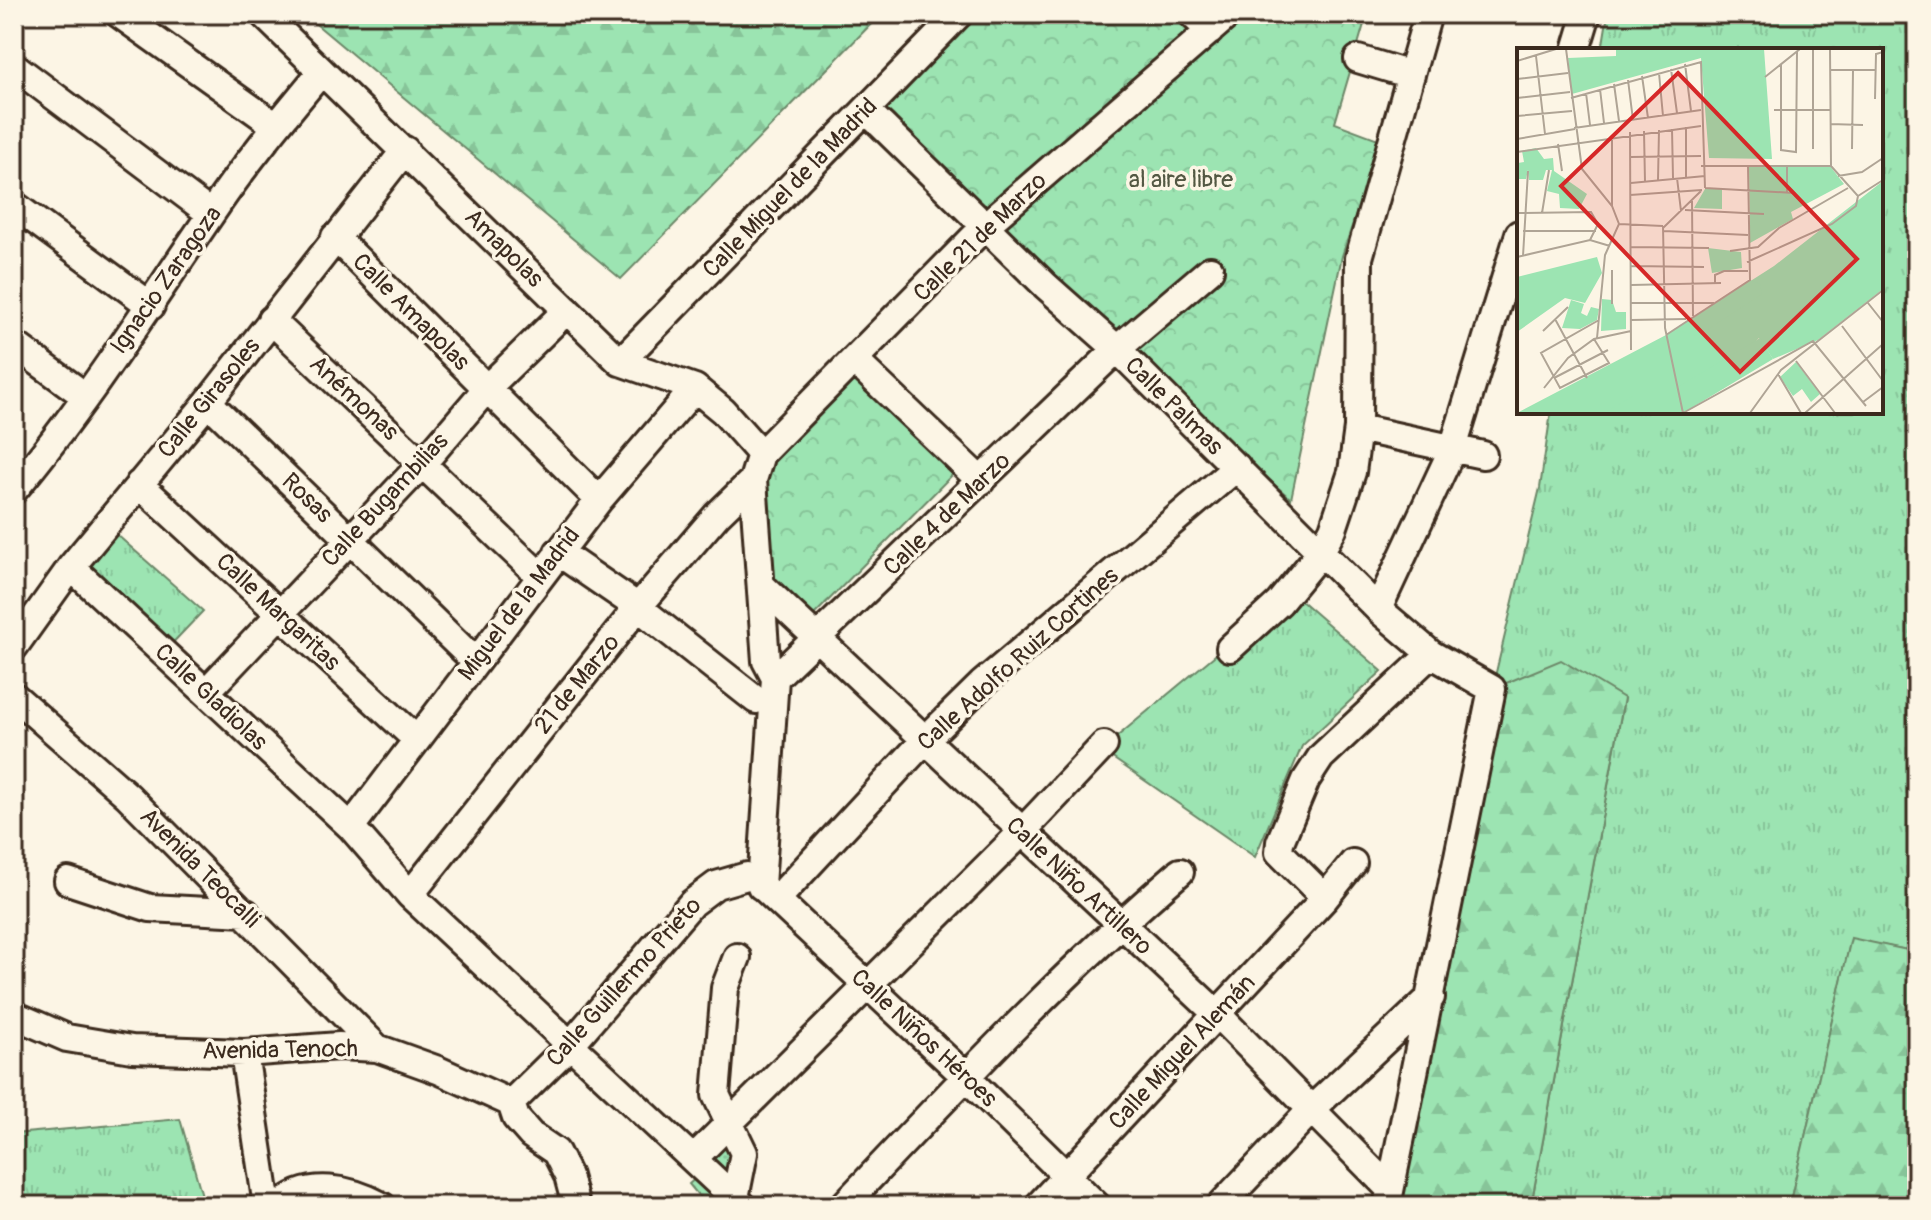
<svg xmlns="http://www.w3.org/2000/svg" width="1931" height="1220" viewBox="0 0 1931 1220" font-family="Pangolin,sans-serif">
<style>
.grass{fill:url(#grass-tufts);stroke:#6c8768;stroke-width:2}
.forest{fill:url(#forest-firs);stroke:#6c8768;stroke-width:2}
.park{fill:url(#park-crowns);stroke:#6c8768;stroke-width:2}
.garden{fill:url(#garden-dots);stroke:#6c8768;stroke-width:2}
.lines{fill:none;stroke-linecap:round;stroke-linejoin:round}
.minor-casing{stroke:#3b2a1e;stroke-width:32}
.minor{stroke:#fcf5e5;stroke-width:26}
.labels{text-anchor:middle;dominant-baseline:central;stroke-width:7;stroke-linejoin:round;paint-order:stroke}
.park-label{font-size:24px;fill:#535843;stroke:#fcf5e5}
.street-label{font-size:24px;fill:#3b2a1e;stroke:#fcf5e5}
.inset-road{fill:none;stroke:#afa495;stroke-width:2}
.view{fill:#d62828;fill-opacity:0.15;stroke:#d62828;stroke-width:4}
.inset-edge{fill:none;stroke:#3b2a1e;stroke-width:4}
</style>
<defs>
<pattern id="grass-tufts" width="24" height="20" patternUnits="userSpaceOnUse" patternTransform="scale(2)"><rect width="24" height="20" fill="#9ce4b2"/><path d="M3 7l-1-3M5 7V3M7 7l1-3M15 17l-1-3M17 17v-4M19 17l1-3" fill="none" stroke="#87c499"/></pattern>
<pattern id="forest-firs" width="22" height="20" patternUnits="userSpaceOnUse" patternTransform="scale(2)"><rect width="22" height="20" fill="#9ce4b2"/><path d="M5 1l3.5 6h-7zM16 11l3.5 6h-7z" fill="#87c499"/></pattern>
<pattern id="park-crowns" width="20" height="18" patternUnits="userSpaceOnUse" patternTransform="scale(2)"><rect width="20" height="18" fill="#9ce4b2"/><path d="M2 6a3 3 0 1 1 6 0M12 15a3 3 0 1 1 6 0" fill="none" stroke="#87c499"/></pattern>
<pattern id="garden-dots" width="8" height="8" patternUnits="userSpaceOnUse" patternTransform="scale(2)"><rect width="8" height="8" fill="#9ce4b2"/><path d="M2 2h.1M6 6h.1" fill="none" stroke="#87c499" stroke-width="1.8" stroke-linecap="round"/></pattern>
</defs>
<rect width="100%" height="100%" fill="#fcf5e5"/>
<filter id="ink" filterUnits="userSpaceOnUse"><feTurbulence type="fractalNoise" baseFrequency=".0125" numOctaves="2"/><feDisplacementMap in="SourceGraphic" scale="16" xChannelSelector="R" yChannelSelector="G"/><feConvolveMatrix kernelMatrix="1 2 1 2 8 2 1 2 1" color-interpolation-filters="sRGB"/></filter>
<g filter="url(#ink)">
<path class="grass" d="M1608,14H1917V952L1851,939L1789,1206H1531L1624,699L1492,689L1540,488L1551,412H1881V50H1602Z
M107,526L203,611L164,652L73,567Z
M1291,592L1382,671L1302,746L1255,857L1101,750Z
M180,1119L205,1206H14V1134Z"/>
<path class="forest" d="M304,14H881L621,279Z
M1561,660L1624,698L1531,1206H1400L1492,689Z
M1851,938L1917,952V1206H1789Z"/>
<path class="park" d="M967,14H1367L1335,123L1381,140L1342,256L1291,499L1104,336L876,109Z
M853,362L961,466L812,617L768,572L763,458Z"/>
<path class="garden" d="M729,1131L735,1182L703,1153Z
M699,1175L726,1206H707L689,1184Z"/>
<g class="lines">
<defs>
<path id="minor" d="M119,14L276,126
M263,14L620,362L695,388L723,411L761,454
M1192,14L1210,31
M1576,50L1587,14
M1358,59L1411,75
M14,66L211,214
M866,110L1046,286L1117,349L1378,609L1431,654L1492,689L1387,1206
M14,205L151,306
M335,237L599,500
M271,320L540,576
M14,344L85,396
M855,361L981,481
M620,362L959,14
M208,402L475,661
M1358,428L1483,455
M139,484L416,739
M14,490C86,404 146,309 209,217C243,166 282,119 321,72
M558,552L638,607L756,700
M71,567L351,827L410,895L743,1206
M763,587L1217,1014L1390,1189
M1378,609L1453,448L1519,234
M14,647L71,567L208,402L405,150
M1230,648L1279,603L1320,553L1333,529L1352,472L1358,428L1359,258L1428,14
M775,678L1117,349L1210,270
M206,692L423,463L487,388L567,310
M14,696L128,796L377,1048
M351,827L599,500L695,388
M68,881L150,908L246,913
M761,886L775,678L766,661L753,480L761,454L985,226L1229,14
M764,888L965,1076L1097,1206
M410,895L638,607L717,515L753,480
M778,898L925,740L982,684L1237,467
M1325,898L1279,852L1280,842L1306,780L1321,757L1431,654
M14,1015L67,1038L132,1049L244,1053L339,1046L377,1048L438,1070L511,1103L516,1118L531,1135L556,1152L568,1176L576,1206
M244,1053L267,1206
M511,1103L571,1044L692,903L716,885L747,876
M694,1158L1021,833L1104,745
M735,1198L744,1153L716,1095L725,988L737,957
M280,1206C308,1179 351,1189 382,1206
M843,1206C952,1091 1060,975 1180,872
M1038,1206L1325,898L1353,863
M1220,1206L1312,1109L1431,997"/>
</defs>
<use href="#minor" class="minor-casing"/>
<use href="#minor" class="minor"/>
</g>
</g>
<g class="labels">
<g class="park-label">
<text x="1181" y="179">al aire libre</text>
</g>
<g class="street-label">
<text transform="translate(790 188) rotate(-46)">Calle Miguel de la Madrid</text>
<text transform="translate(980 237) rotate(-44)">Calle 21 de Marzo</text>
<text transform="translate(504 248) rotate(45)">Amapolas</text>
<text transform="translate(166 280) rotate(-55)">Ignacio Zaragoza</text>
<text transform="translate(411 312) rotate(45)">Calle Amapolas</text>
<text transform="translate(209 398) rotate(-51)">Calle Girasoles</text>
<text transform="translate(354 398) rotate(43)">Anémonas</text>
<text transform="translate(1174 406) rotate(45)">Calle Palmas</text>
<text transform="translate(307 498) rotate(44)">Rosas</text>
<text transform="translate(385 500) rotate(-47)">Calle Bugambilias</text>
<text transform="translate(947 514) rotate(-44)">Calle 4 de Marzo</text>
<text transform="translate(519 604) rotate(-53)">Miguel de la Madrid</text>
<text transform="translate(278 612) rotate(43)">Calle Margaritas</text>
<text transform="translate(1018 659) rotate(-42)">Calle Adolfo Ruiz Cortines</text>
<text transform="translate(577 684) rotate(-51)">21 de Marzo</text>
<text transform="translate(211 697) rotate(43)">Calle Gladiolas</text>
<text transform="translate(200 868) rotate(45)">Avenida Teocalli</text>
<text transform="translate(1079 886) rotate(43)">Calle Niño Artillero</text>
<text transform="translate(624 982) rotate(-48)">Calle Guillermo Prieto</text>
<text transform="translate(924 1038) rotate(43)">Calle Niños Héroes</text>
<text transform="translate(280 1050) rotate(-1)">Avenida Tenoch</text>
<text transform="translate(1182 1052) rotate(-47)">Calle Miguel Alemán</text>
</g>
</g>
<g transform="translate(1517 48)">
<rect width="366" height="366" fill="#fcf5e5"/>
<path d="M19,100L27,111L36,110L37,123L70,146L62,161L43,160L42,146L30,143L35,122H29L26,132H12L11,122L9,131H0L1,115L7,114L5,103ZM366,133V241L301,292L256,311L242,290L166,365H0L149,287L257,218ZM191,200L224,204L225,220L195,225Z" fill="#9ce4b2"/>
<path d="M99,1H247L255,111L192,110L184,10L55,46L51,10L99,8ZM80,209L85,225L68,255L48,250L0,284V229ZM233,232L243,236L245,246L181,288L159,282ZM243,290L256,311L166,365L159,340Z" fill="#9ce4b2"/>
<path d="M313,118L327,136L274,164L276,171L233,195L232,119ZM188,141H205V161L177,160ZM85,251L95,252L99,264H109V281L84,283ZM54,252L67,256L64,265L70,268L74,259L82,261L80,272L63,281L45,280ZM279,314L303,346L294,354L285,341L276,348L263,329Z" fill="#9ce4b2"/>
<path d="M118,347L129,365H87Z" fill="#9ce4b2"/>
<path class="inset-road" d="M49,1L65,121L95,158L102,176L88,207L80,290M19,8L28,86M0,13L39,1M168,16L174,63M264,16V102L279,104L280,4M154,21L160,65M313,22H358M142,25L146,68M125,28L131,70M248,29L283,1M0,31L51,25M111,32L116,72M97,36L102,73M83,41L87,75M69,45L73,77M0,50L53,44M54,50L184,14L188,140M358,51L359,6L366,4M257,62H313M0,68L55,63M313,76L346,77M57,80L184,62M155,81L156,130M127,83L128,134M113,84L114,302M95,87V158M0,91L58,81M41,96L45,123M296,101V1M335,101L336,22M0,104L184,78M113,109L184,108M184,118H314M270,118V144M321,128L345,124L366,110M169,129V79M160,130L164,163M141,132L142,82M114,135L188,128M188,140L277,145M113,147L185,142M341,148L366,132M175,153L176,268M168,162L247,166M0,165L74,164L81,176L73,192M25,165L32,122M102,176L146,178M146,178L148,280L166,365M146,180L184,143M6,183H79M147,183L231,187M114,199L192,200M213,203L241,199L262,180L331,140M6,208L11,123M0,209L73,192L93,198M230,214L315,176L339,158L341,148L314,118L313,1M114,218L187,219M95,222V256M198,236V227L207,223H231M114,237L204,235M114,255H197M351,255L366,274M38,271L70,330M114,272L169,271M325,278L366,333M26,283L51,259M149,287L233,232L231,118M77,291L92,315L43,340L24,305L82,272M279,313L318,365M261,326L284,365M37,330L91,302M27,340L51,310L77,291L114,283M346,354L366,339M166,365L296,293L349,358M233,365L264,322L366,242M288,365L366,296"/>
<path class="view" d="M161,25L340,211L223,324L44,138Z"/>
<rect width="366" height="366" class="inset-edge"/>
</g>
<rect width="1931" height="1220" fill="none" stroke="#fcf5e5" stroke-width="48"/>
<rect x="24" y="24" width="1883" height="1172" fill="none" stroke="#3b2a1e" stroke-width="3" filter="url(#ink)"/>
</svg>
